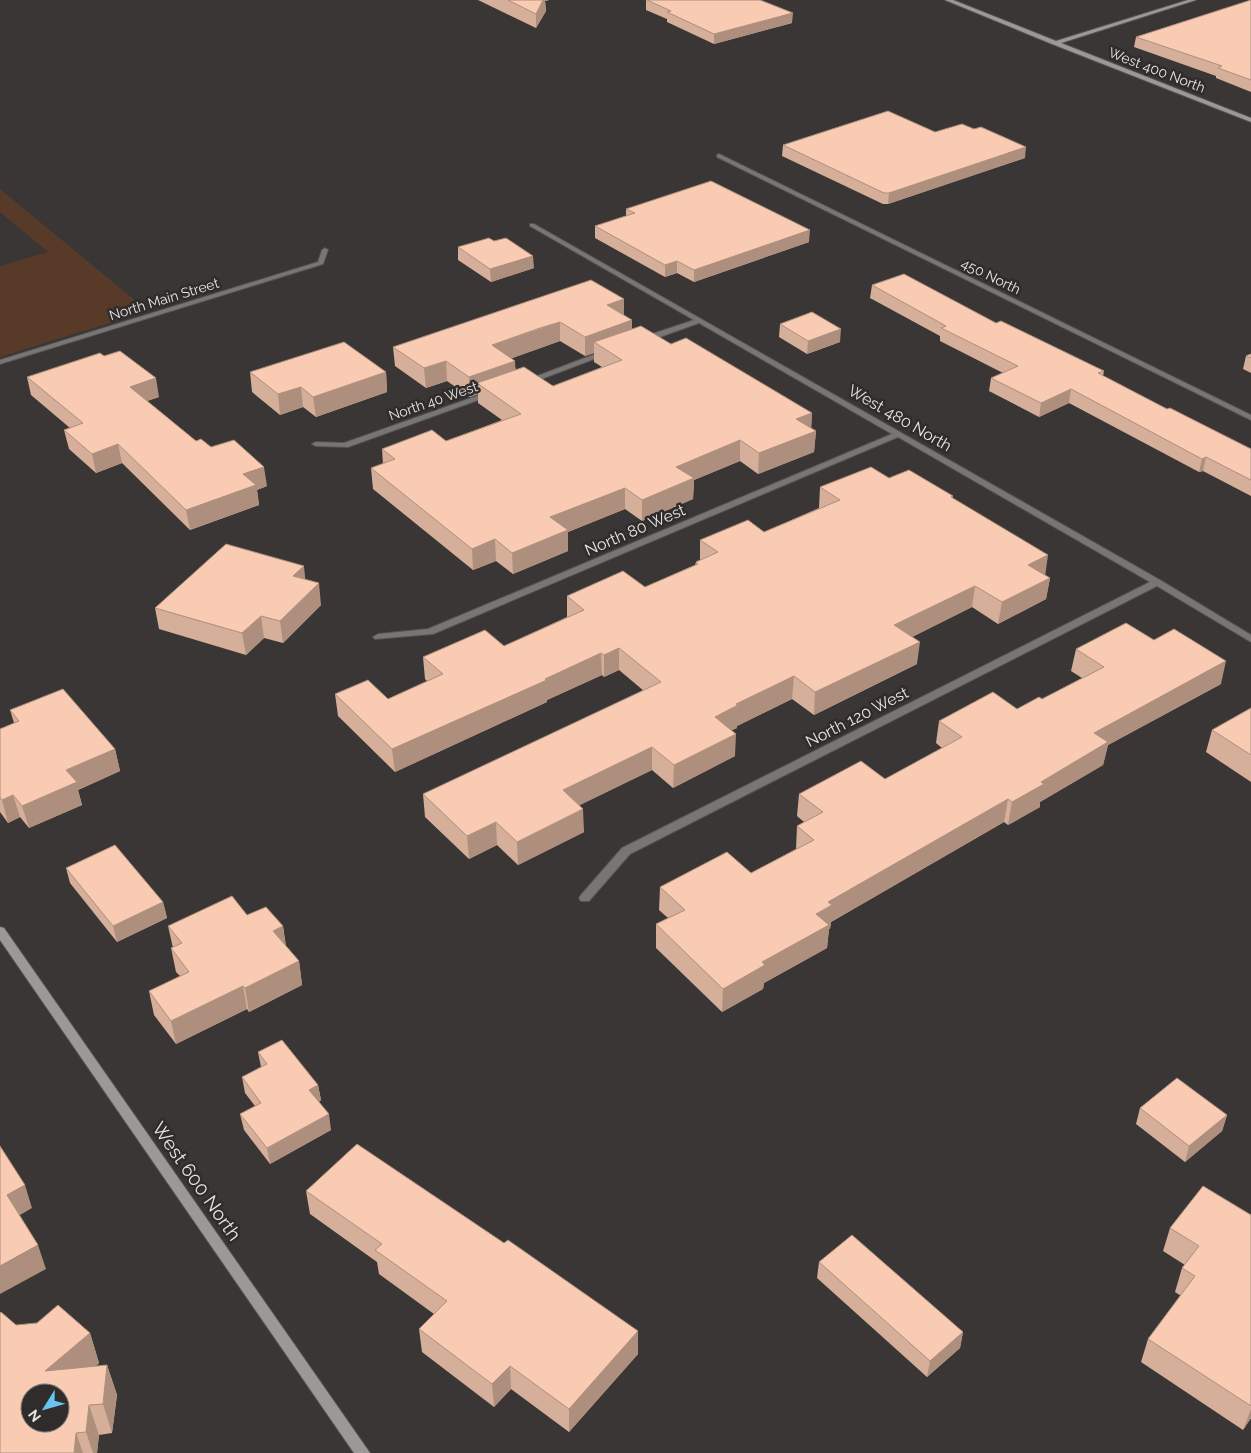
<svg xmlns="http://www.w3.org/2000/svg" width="1251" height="1453" viewBox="0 0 1251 1453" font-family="Raleway,sans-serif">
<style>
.green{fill:#583a29}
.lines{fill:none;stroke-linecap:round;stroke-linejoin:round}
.street-casing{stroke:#555251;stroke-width:2}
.secondary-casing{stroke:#555251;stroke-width:2}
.street{fill:#777675;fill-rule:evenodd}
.secondary{fill:#9b9997;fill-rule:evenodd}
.wall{fill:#d5af99;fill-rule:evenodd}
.shaded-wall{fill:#ae8e7d}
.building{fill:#f8cbb2;stroke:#ae8e7d;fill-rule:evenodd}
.labels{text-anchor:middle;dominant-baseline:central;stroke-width:5;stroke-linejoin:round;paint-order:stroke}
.far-street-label{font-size:14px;fill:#e6e4e3;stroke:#2f2c2b}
.street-label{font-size:16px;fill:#e6e4e3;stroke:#2f2c2b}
.near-street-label{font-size:19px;fill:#e6e4e3;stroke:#2f2c2b}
</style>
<rect width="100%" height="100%" fill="#393635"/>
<path class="green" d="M0,189L148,311L0,357V266L48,252L0,212Z"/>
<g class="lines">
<defs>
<path id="street" d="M719,154L1251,415V420L717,157V155Z
M530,224H534L1160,580L1251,635V642L1157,586L630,854L589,901H581L579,898L581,895L622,848L1150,582L898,437L433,634L375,639L373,637L378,634L428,629L892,434L699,323L649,341H643V337L694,320L530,226Z
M325,248L328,250L323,264L0,364V360L318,262L322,250Z
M603,351H609L610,353L531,383H525L524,381Z
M488,392H491L495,394L348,447L316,446L312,444L316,442L344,443Z"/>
<path id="secondary" d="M945,0H953L1056,41L1188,0H1196L1061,43L1251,118V122L1052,44Z
M0,927L4,928L370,1453H354L0,940Z"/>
</defs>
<use href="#street" class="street-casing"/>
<use href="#secondary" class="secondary-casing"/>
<use href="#street" class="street"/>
<use href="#secondary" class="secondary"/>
</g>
<path class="wall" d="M478,0H549L545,1L546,11L536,28Z
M646,0H760L792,23L714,44L667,22V19L646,10Z
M1251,0V92L1216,78V76L1134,47L1136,37Z
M935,132L1025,158L888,204H883L782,156L783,145Z
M626,209L809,242L694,282L677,273L665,277L595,238V226L626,216Z
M494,241L534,268L491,282L458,260V247Z
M872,285L996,323L1104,371L1103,376L1167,409L1251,449V496L1203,471L1199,472L1069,403L1039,417L989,391L991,378L1003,373L940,341V336L870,298Z
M624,299V316L632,329L671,344L812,413L811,428L816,431L814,452L758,474L740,461L694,480L693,499L642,521L625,509L568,532V551L513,574L496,561L473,570L373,489L371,468L383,464L382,449L446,441L502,420L478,403V394L470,397L447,381L426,388L395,366L393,347ZM560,341L585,356L594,353V362L602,367L553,386L516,370L512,358Z
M780,324L840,342L807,354L779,337Z
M1251,354V373L1243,369L1246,356Z
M250,372H386L387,392L316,417L303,407L280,415L252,392Z
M27,377L159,397L147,401L196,441L211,447L267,486L257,490L259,505L190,530L122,463L96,473L69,449L64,430L70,428L31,395Z
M889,478L953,496L952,498L1045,575L1050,578L1046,599L998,624L972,607L912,637L917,664L814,715L792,699L737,726V728L732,730L735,756L673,788L652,770L579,805L584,832L518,865L497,845L469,859L425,817L423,794L644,691L619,670L604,677L602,675L547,700V702L395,772L338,716L335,694L388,699L427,681L425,679L423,657L504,646L567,617V596L645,587L695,565L696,562L700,560V540L764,532L819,508L820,487Z
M305,580L321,605L283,643L264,638L246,655L159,629L155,608Z
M1076,649L1221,684L1108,745L1103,765L1040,802V807L1008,825L1004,822L831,922L830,929H829L827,948L764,983L763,989L722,1012L656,948V924L668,918L659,910L660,887L751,873L796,849L797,826L804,822L797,816L799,794L885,779L942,748L936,743L939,721L1017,709L1042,699L1082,678L1071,671Z
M1251,708V782L1206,752L1212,730Z
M10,710L115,749L120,771L78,790L82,805L29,828L20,817L8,823L0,812V729L14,723Z
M66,868L163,902L167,918L117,942L70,883Z
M247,915L283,926L286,946L299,961L302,985L249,1012L247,1009L176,1044L154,1015L149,991L180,976L176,972L171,948H173L168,926Z
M258,1052L318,1085L321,1100L319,1102L331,1130L270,1164L244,1130L240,1114L255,1106L245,1093L242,1077L261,1067Z
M1140,1108L1227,1115L1222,1131L1185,1162L1136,1124Z
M306,1191L504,1243L638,1331V1354L569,1432L511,1389L494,1407L422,1352L419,1329L434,1314L379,1274L377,1262L310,1214Z
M1251,1215V1418L1243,1430L1141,1362L1148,1339L1181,1296L1175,1292L1182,1268L1185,1265L1163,1251L1170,1228Z
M819,1262L963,1332L960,1348L927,1377L817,1278Z
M16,1325L90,1333L99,1363L95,1367L107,1365L117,1395L112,1433L99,1435L97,1453H0Z"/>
<path class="shaded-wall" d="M533,0H549L545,1L546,11L536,28V14Z
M793,13L792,23L714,44V34Z
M1026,147L1025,158L888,204L889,193Z
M810,230L809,242L694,282V270Z
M533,256L534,268L491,282L490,269Z
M677,261V273L665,277V265Z
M624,299V319L607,305Z
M632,320V340L594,342V353L585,356V337Z
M560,322V341L493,365L492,345Z
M841,329L840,342L807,354L808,341Z
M446,361L447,381L426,388L424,368Z
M515,361L516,380L477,383L478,394L470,397L469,377Z
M386,372L387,392L316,417L313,397Z
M156,378L159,397L133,406L130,387Z
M301,387L303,407L280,415L278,394Z
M1071,389L1069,403L1039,417L1041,403Z
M812,413L811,433L816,431L814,452L758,474L759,453L796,419Z
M740,440V461L694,480L693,499L642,521V500L676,467Z
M118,444L122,463L96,473L92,454Z
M1206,457L1203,471L1199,472L1202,459Z
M264,467L267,486L257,490L259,505L190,530L186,510L243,474Z
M625,488V509L568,532V551L513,574L512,553L550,517Z
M495,539L496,561L473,570L472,549Z
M1048,555L1045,577L1028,565Z
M304,566L306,587L293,576Z
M1050,578L1046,599L998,624L1002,602Z
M319,583L321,605L283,643L280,621Z
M975,586L972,607L892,647L894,625Z
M261,616L264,638L246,655L242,633Z
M920,642L917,664L814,715L815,692Z
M619,648V670L604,677V655Z
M601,653L602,675L547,700V702L395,772L392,749Z
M1226,661L1221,684L1108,745L1103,765L1040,802V807L1008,825L1012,802L1094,733Z
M794,676L792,699L737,726V728L714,739L715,717L736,704Z
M736,734L735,756L673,788L674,765Z
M652,747V770L564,813L563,790Z
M115,749L120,771L78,790L82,805L29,828L22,806L66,770Z
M13,795L20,817L8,823L2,800Z
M1008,799L1004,822L831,922L830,929H829L827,948L764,983L763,989L722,1012L723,989L762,962L816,914L828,902Z
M583,809L584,832L518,865L517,842Z
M496,822L497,845L469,859L467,836Z
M163,902L167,918L117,942L113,926Z
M283,926L286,950L273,931Z
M299,961L302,985L249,1012L245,988Z
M243,986L247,1009L176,1044L171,1021Z
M318,1085L321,1100L311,1106L309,1090Z
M329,1114L331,1130L270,1164L267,1148Z
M1227,1115L1222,1131L1185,1162L1189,1146Z
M25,1185L32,1208L15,1218L7,1195Z
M38,1245L46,1269L0,1294V1266Z
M638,1331V1354L569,1432V1409Z
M963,1332L960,1348L927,1377L930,1361Z
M90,1333L99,1363L60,1397L45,1371Z
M107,1365L117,1395L112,1433L103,1404Z
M510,1366L511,1389L494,1407L492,1384Z
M89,1405L99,1435L97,1453H93L86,1432Z
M1251,1409V1418L1243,1430Z
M76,1433L83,1453H74Z"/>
<path class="building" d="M508,0H543L536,14Z
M647,0H760L793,13L714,34L667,12L671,11Z
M1251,0V80L1218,68L1222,66L1136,37Z
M888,111L935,132L962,124L974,129L981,127L1026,147L889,193H884L783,145Z
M711,181L810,230L694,270L677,261L665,265L595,226L635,213L626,209Z
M489,238L494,241L506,238L533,256L490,269L458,247Z
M904,274L996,323L1001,321L1104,371L1098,373L1167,409L1170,408L1251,449V480L1206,457L1202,459L1071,389L1041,403L991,378L1018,366L941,328L946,326L872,285Z
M591,280L624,299L607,305L632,320L585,337L560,322L540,328L492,345L515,361L469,377L446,361L424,368L393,347Z
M812,312L841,329L808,341L780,324Z
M641,326L671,344L686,338L812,413L796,419L816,431L759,453L740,440L676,467L694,478L642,500L625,488L550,517L568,530L512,553L495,539L472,549L371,468L395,459L382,449L432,430L446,441L521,414L477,383L524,367L553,386L622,360L594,342Z
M344,342L386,372L313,397L301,387L278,394L250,372Z
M120,351L156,378L130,387L196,441L201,439L211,447L234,440L264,467L243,474L256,485L186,510L118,444L92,454L64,430L83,423L27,377L100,353L104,356Z
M1251,354V358L1246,356Z
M871,467L889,478L909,470L953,496L951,497L1048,555L1028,565L1050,578L1002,602L975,586L894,625L920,642L815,692L794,676L736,704L738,705L715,717L736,734L674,765L652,747L563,790L583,809L517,842L496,822L467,836L423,794L661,682L619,648L604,655L601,653L545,679L547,680L392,749L335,694L368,680L388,699L443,674L423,657L485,630L504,646L584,610L567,596L623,571L645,587L698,564L696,562L718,552L700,540L748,520L764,532L840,500L820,487Z
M226,544L304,566L293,576L319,583L280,621L261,616L242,633L155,608Z
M1126,623L1154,640L1174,629L1226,661L1094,733L1108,742L1041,782L1044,784L1012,802L1008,799L828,902L832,905L816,914L829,925L762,962L765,965L723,989L656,924L685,910L660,887L727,852L751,873L814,840L797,826L823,812L799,794L861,761L885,779L962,737L939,721L993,692L1017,709L1039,697L1042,699L1104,667L1076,649Z
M63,689L115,749L66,770L77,782L22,806L13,795L2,800L0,797V729L19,721L10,710Z
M1251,708V755L1212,730Z
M115,845L163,902L113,926L66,868Z
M232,896L247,915L266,907L283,926L273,931L299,961L245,988L243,986L171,1021L149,991L189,972L171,948L182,943L168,926Z
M282,1040L318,1085L309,1090L329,1114L267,1148L240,1114L261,1103L242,1077L267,1064L258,1052Z
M1177,1078L1227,1115L1189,1146L1140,1108Z
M357,1144L504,1243L508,1240L638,1331L569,1409L510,1366L492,1384L419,1329L447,1301L375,1250L382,1244L306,1191Z
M0,1146L25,1185L7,1195L38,1245L0,1266Z
M1203,1186L1251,1215V1406L1148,1339L1195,1276L1182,1268L1199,1246L1170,1228Z
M852,1235L963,1332L930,1361L819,1262Z
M58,1305L90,1333L45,1371L107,1365L103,1404L89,1405L86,1432L76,1433L74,1453H0V1313L1,1312L16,1325L37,1323ZM30,1393H60V1423H30Z"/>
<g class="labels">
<g class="far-street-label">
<text transform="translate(1157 70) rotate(21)">West 400 North</text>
<text transform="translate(991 276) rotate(26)">450 North</text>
<text transform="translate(164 299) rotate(-17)">North Main Street</text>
<text transform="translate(433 401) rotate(-19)">North 40 West</text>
</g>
<g class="street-label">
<text transform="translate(900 418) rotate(30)">West 480 North</text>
<text transform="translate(635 530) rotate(-23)">North 80 West</text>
<text transform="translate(857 717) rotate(-27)">North 120 West</text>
</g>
<g class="near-street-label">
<text transform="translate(197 1181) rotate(55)">West 600 North</text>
</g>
</g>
<g transform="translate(45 1408) rotate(233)"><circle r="24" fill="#2f2c2b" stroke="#787675"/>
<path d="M0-4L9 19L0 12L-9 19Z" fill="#66c4ef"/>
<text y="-8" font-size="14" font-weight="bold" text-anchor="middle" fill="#e6e4e3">N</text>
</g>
</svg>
